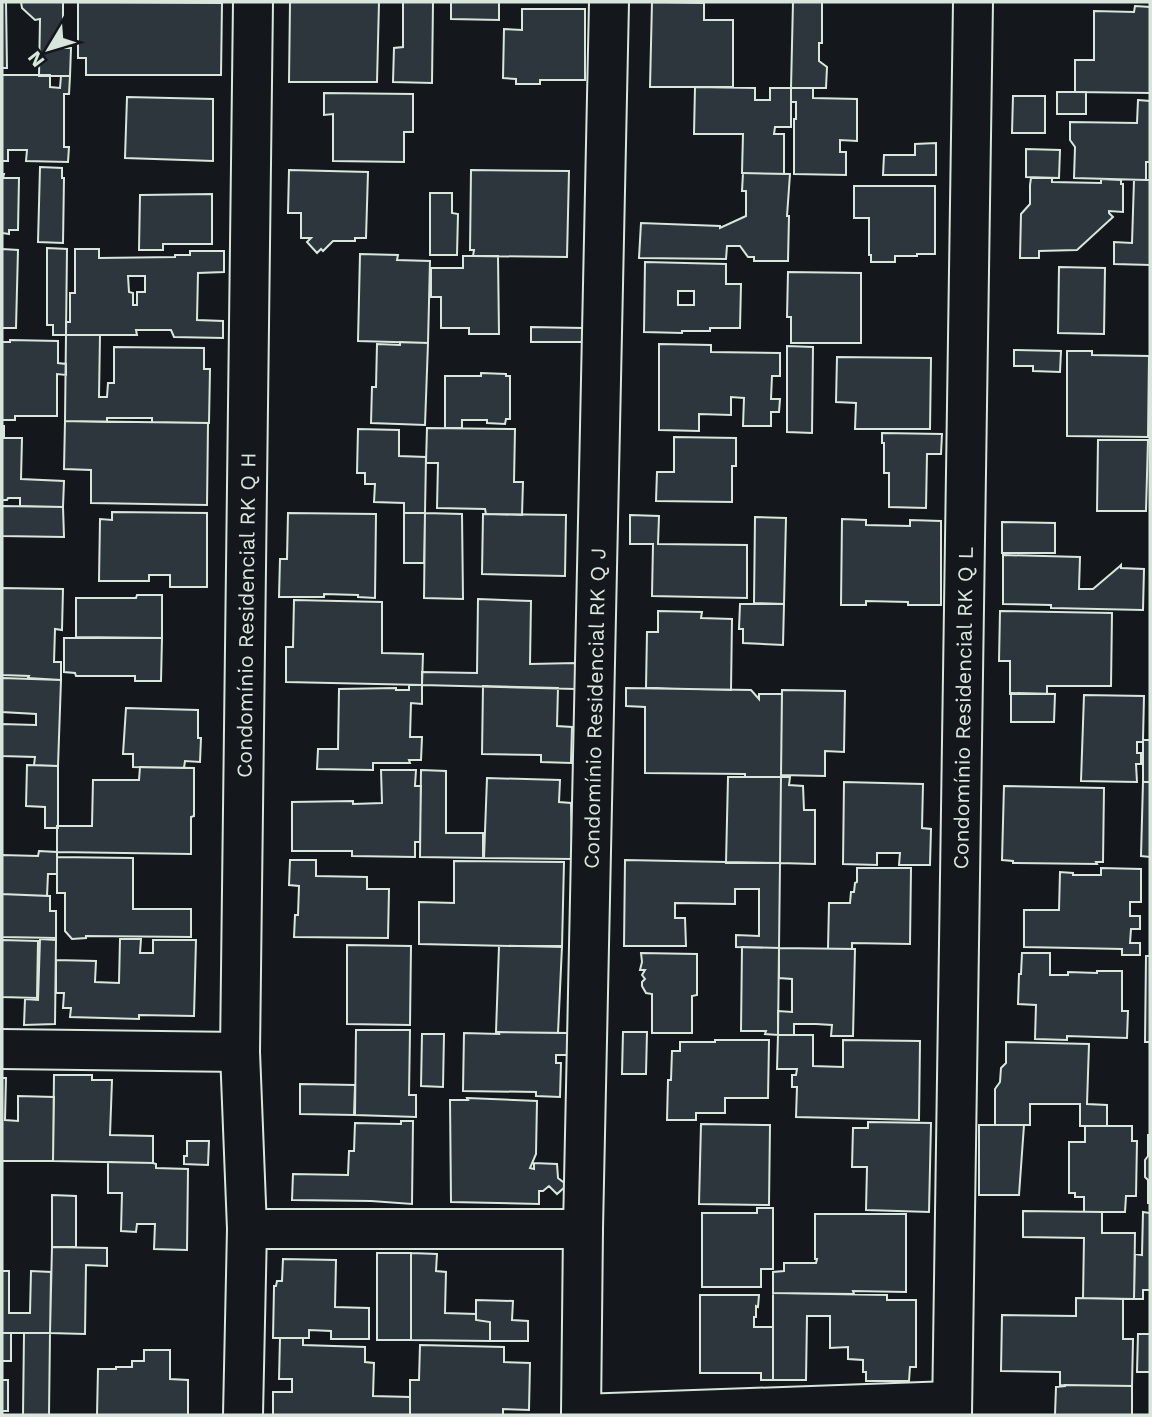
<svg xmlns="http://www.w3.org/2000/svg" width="1152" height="1417" viewBox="0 0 1152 1417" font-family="'Work Sans',sans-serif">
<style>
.building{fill:#2c363c;stroke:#d8e6dc;stroke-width:2;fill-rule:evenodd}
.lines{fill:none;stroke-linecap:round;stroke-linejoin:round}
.minor-casing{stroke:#d8e6dc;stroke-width:42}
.minor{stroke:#14181c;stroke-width:38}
.labels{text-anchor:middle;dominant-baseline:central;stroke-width:5;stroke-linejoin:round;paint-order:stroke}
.street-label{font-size:21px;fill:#d8e6dc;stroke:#14181c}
</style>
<rect width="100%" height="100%" fill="#14181c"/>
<path class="building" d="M2,2H6L7,68H2Z
M21,2H63V48H71L70,76H39L40,19L35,20L22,8Z
M78,2L222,3L221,75H86V58H78Z
M290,2H379L377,82H289Z
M403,2H433L432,83L393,82L394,48L403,47Z
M451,2H499V20L451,19Z
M652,2L704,3V20H733V87H650Z
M793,2H822V43H819V61L827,67L826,88H791Z
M1135,6L1150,7V93L1075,92V60H1094V11L1134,12Z
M522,9H585V80H540V84H516V79L503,78L504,29L522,30Z
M2,75H50V87L60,88L61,76H70L69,94H64V147H69L68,162L26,161L27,150H8V161H2Z
M695,87L755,88V100H770V88H791V127H775L774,134H784V174L742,173L743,134H694Z
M791,88H813V98L857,99V141L840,140V152H846V175L794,174V119H796V102H791Z
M1057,92H1086V114H1057Z
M324,93L413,94V132H404V162L333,161V114L324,115Z
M1013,96H1045V133H1012Z
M127,97L213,99V161L125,158Z
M1138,100L1150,101V162H1146V180L1074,178L1075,147L1070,140V122L1137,123Z
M936,143V175H883L884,155H915V144Z
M1026,149L1060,150L1059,178L1026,177Z
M40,167L62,168V178H64L63,243L38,242Z
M289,170L368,172L366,238H355V241H333L323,251L321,249L317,253L307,242L311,238H301V213H288Z
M471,170L569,171L567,257L473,256L474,250H470Z
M743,173L790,174L787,216H789L788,261H754V257H748L740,246H727L726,259L639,258L641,223L720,226V228L746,216V191H742Z
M2,174H4L3,178H19L18,230H9V234L2,233Z
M1031,178H1052V182L1101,183V179L1121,180V184H1123V212L1109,211V213L1113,217L1077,250L1039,251V258H1020L1021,214L1030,204V185Z
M1134,180H1150V265L1114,264V242L1132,243Z
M854,186H935V254H917V256H895V262H871V255H869V218H854Z
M430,193H452V213L458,214L457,255H430Z
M212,194V244H163V250H139L140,195Z
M47,248L67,249L66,335H53V325H47Z
M2,249L18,250L16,328H2Z
M75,249H99V258L175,257V255H190V251H224V272L198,273L197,320L223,321V338L174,337L171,330H136L137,335H66V322H70V293H75ZM128,276H145V292H137V305H133V293L129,292Z
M360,254L398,255L397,260L430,261L428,343L358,341Z
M463,256H498L499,334H469V328H441V297H431V268H463Z
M645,262L726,264V284H741L740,328H710V331H682V333L644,332ZM678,291H694V305H678Z
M1059,267L1105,268L1104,334L1058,333Z
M788,272L861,273V343H791V317H787Z
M531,327L583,328L582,342H531Z
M66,335H100L99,397H107L108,383H114V347L204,348V369H210L209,423L152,422V418H107V422L65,421Z
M10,340L58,341V363L66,364V375L57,374V416H15V420H2V342H10Z
M400,342L428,343L425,425L371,423L372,387H376L377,344L400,345Z
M659,344L711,345V352L780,353V376H772L771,399H780L779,412H771V426H743L744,398L731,397V415L699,414V431L659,430Z
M787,346L813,347L812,433L787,432Z
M1014,350L1061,351L1060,372L1033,371V366H1014Z
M1067,351H1092V355L1149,356L1148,437L1067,436Z
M837,357L931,358L930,429H855L856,403L836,402Z
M481,373L506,374V376H510V419H506L505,424L487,423V420H462V428H445V376H481Z
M65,421L208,423L207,505L91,503V470L64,469Z
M2,426H4V438H22L21,479L64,481L63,507L20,506V498H8L7,500H2Z
M427,428L515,429L514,482H523L522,515L486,514L485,509L437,508L438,463H426Z
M358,429L399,430V456L426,457L425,513H404V503L374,502L375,484H365V473H357Z
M882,433L942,434L941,454H927L926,508L889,507V473H884V443H882Z
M674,437L736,438V466H732V502L656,501L657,472H674Z
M1098,440H1148L1146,511H1097Z
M2,506L63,507L64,537L2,536Z
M112,512L207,513V587H170V575H149V581H99L100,519L112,520Z
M288,513L376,514L375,598L358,597V595L324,594V597H279L280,559H287Z
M404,513H425L424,563H404Z
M425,513L462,514L463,599L424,598Z
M483,514L566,515L565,576L482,574Z
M630,515L659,516L658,544L747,545V598L652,596L653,544H630Z
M755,517L786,518L784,604L754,603Z
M842,519L866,520V525L910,526V520L941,521V605H908V602L866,601V605H841Z
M1002,522L1055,523V553H1002Z
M1003,555L1080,557L1079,589H1093L1120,566L1121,565V568L1144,569L1143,610L1051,608V605L1003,604Z
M2,588L63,589L62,630L55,629L54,662H61V680L28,678L29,676L2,675Z
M137,595H162V638L76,637V598H136Z
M478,599L531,601L530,664L576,663L575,689L422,685V672L477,673Z
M294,600L382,602V653L423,654L422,685L286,682V647H293Z
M740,604H784L783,645L743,643V629H739Z
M658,611L702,612L701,618L732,619L731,690L646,688L647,632H658Z
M1000,611L1112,613L1111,686H1047V694H1010V661H999Z
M64,638H162L161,681H135V676H76L75,673L64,672Z
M2,678L61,680L58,766L34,765L35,757L2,756V724L36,725V714L2,712Z
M409,685H422V704L411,703L410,737H422L421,760H409L410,763H373V770L317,769L318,749H338L339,689L396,688V690H409Z
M483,686L558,688L557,726L572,727L571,763L541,762V755L482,754Z
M626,688L751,690L759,699V694H782L781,777H745V774L645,773V707L626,706Z
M782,690L845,691L844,752L825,751V776L781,775Z
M1011,693L1055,694L1054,722H1011Z
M1084,695L1144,696L1143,740V742H1137V753H1141V764H1136L1137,782L1081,781Z
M126,708L198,710V738H201L200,762L185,761L184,768L133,767V754H123Z
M1143,740H1150V782H1143Z
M27,765L58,766V828H45V807L26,806Z
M140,767L194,768V816L191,817V854L57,852V826H92L93,780H139Z
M381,770H416L415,786H421L420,842H415V857L352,856V851H292V802L353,801V804L382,803Z
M421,770L446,771V833H483V858L420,857Z
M728,777H781L780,863H726Z
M781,777H790L789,785L803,786L804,810H815V864L780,863Z
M487,778L560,780L559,802L571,803L572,859L484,858Z
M844,782L923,784L922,828L931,829L930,865H899L900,853H877V865L843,864Z
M1143,782H1150V857L1141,856Z
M1004,786L1104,788L1103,862H1096L1097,864L1013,863V861L1002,860Z
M39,851L57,852V874H48L47,896L2,894V855L38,856Z
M57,857L133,858V909H191V937L86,936V938L72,939L65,931V893H57Z
M290,860H316V876L367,877V889H389L388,938L294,937L295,915H298L299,886L289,885Z
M625,860L780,863L779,948L736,947V935L759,936V889H735V904L675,903V918H685L686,946H624Z
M454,861L564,862L562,947L419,944V902L454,903Z
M857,868H911L910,944L852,943V949H828L829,903H850L851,892H854L855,883L857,882Z
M1101,868L1141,869V902H1130V916H1140V929H1131L1130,943H1140V955H1122V949L1024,947V910H1059L1060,872L1073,873V875H1101Z
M2,894L50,896V911H56V938L2,937Z
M40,939L56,940L55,1024L24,1025L25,999L38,1000Z
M120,939H141L140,953H153V940H196L194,1016L139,1015V1019L70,1017L71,1008H63L64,993H56V960L96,961L95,982L119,983Z
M2,940L38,941L37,998L2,997Z
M347,945L411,946L410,1025L347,1024Z
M499,946H562L558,1033L496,1032Z
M742,947L779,948L778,1035L765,1034L766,1031H741Z
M779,948L855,949L853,1036H831L832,1025L816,1024H794V1035H778V1011L792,1012V979L779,978Z
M641,953L697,954V995L692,996V1033H652V994L646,993L642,986V982L645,979L642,975L645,970H640L642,962Z
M1022,953H1050V975H1068V972L1097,973V971H1122V1011H1128L1127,1038L1067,1036V1040L1035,1039L1036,1005L1018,1004L1019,974H1021Z
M1146,956H1150V1042H1145Z
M356,1030H410L409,1095H416V1117L355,1115Z
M498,1032L568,1033V1055H556V1063H561L560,1097L536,1096V1092L463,1091L464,1033L499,1034Z
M623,1032H647L646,1074H622Z
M422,1034H444L443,1087L421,1086Z
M778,1035H813V1066L843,1067V1040L920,1041L919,1120L796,1117L797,1087H792V1075H796L797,1069H777Z
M715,1040H769L768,1098H725V1113H696V1120H667L668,1080H671L672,1051H680V1042H715Z
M1006,1042L1089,1044L1087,1104L1107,1105V1126H1080V1104H1030V1125H995V1089L1000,1082L1001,1068L1006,1063Z
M54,1075H92V1080H112L110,1135L153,1136V1163L53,1161Z
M2,1078H6L5,1120L18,1121V1096L54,1097L53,1161H2Z
M300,1084L355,1085L354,1115L300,1114Z
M467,1098L537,1101L536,1154L530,1168L534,1169V1163L557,1164L558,1178L567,1185L557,1194L549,1186L543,1191H539V1204L451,1202L450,1100H468Z
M401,1121H413L412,1204L371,1201L292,1200L293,1174L348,1175L349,1151H354L355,1123L401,1124Z
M868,1122L931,1123L929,1212L866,1210L867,1167H852L853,1128H868Z
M701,1124L770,1125L769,1205L699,1204Z
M979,1125H1024L1019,1195H979Z
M1085,1126H1132V1141H1137L1136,1196H1126L1125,1212H1084V1197H1075V1193H1069V1142H1085Z
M1148,1135H1150V1203H1148V1180L1145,1177V1160L1148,1156Z
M187,1141H209L208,1165L184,1164V1156H187Z
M108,1162L153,1163L156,1164V1168L188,1169L187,1250L154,1249L155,1224H137L136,1232L121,1231L122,1193H108Z
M52,1195L76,1196V1247H52Z
M757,1208H773V1269H761V1287H702V1213H757Z
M1023,1211L1102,1212V1233H1135L1134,1299L1083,1298L1084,1238L1023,1237Z
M1143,1212L1150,1213V1290H1143V1299H1134L1135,1254L1142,1255Z
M815,1214H906V1292L853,1291L854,1294L773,1293V1272L784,1271V1263H816L817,1259H815Z
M52,1247L107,1248V1266L86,1265L85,1334L50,1333Z
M377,1253H411V1340H377Z
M411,1253L437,1254L436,1271L446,1272L445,1313L476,1314V1320L490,1322V1341L411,1340Z
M283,1259L336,1260L335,1307L369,1308V1339H331V1331L309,1330V1338H273L274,1288V1286H276L277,1281H282Z
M2,1271H9V1313H30L31,1271L51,1272L50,1333H2Z
M773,1293L887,1295V1300H916V1367H910L909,1381H866V1372H863V1360L848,1359V1347L830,1348V1316H807L806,1380H773Z
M700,1295H759L758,1307L756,1306V1317H754V1327H773V1380H761V1373H700Z
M1076,1298L1123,1299V1339H1133L1132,1386L1060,1385V1372L1001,1371L1002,1315L1076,1316Z
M476,1300L513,1301L512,1320L528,1321V1341H490V1322L476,1320Z
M2,1333H11V1361H2V1380H8V1411H2Z
M24,1333H50L49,1415H23Z
M1138,1334H1150V1372H1137Z
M280,1338H303V1345L365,1347V1362L374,1363L373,1396L410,1397V1415H273V1392H292V1379H279Z
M420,1345L504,1347V1362L530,1363L529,1410L503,1409V1415H410V1380H419Z
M144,1350H170V1379L188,1380V1415H97L98,1369H116V1367H132V1361H144Z
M1065,1385L1132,1386V1415H1055L1056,1387L1065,1386Z"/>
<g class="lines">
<defs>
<g id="minor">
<path d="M2,1049L240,1052"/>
<path d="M247,1229H583"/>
<path d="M581,1414L951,1401"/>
<path id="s1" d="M243,1415L247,1229L240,1052L253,2"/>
<path id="s2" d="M581,1415L583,1229L609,2"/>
<path id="s3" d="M952,1415L973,2"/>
</g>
</defs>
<use href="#minor" class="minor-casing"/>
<use href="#minor" class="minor"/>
</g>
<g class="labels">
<g class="street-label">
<text stroke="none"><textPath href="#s1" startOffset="800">Condomínio Residencial RK Q H</textPath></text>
<text stroke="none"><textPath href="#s2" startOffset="707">Condomínio Residencial RK Q J</textPath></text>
<text stroke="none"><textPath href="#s3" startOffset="707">Condomínio Residencial RK Q L</textPath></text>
</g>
</g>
<rect width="1152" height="1417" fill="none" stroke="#d8e6dc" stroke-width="7"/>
<g transform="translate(49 49) rotate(232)" stroke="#14181c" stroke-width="5" paint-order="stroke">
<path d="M0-5L12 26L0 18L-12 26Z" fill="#d8e6dc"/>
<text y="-10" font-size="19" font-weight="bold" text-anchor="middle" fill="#d8e6dc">N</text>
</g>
</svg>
